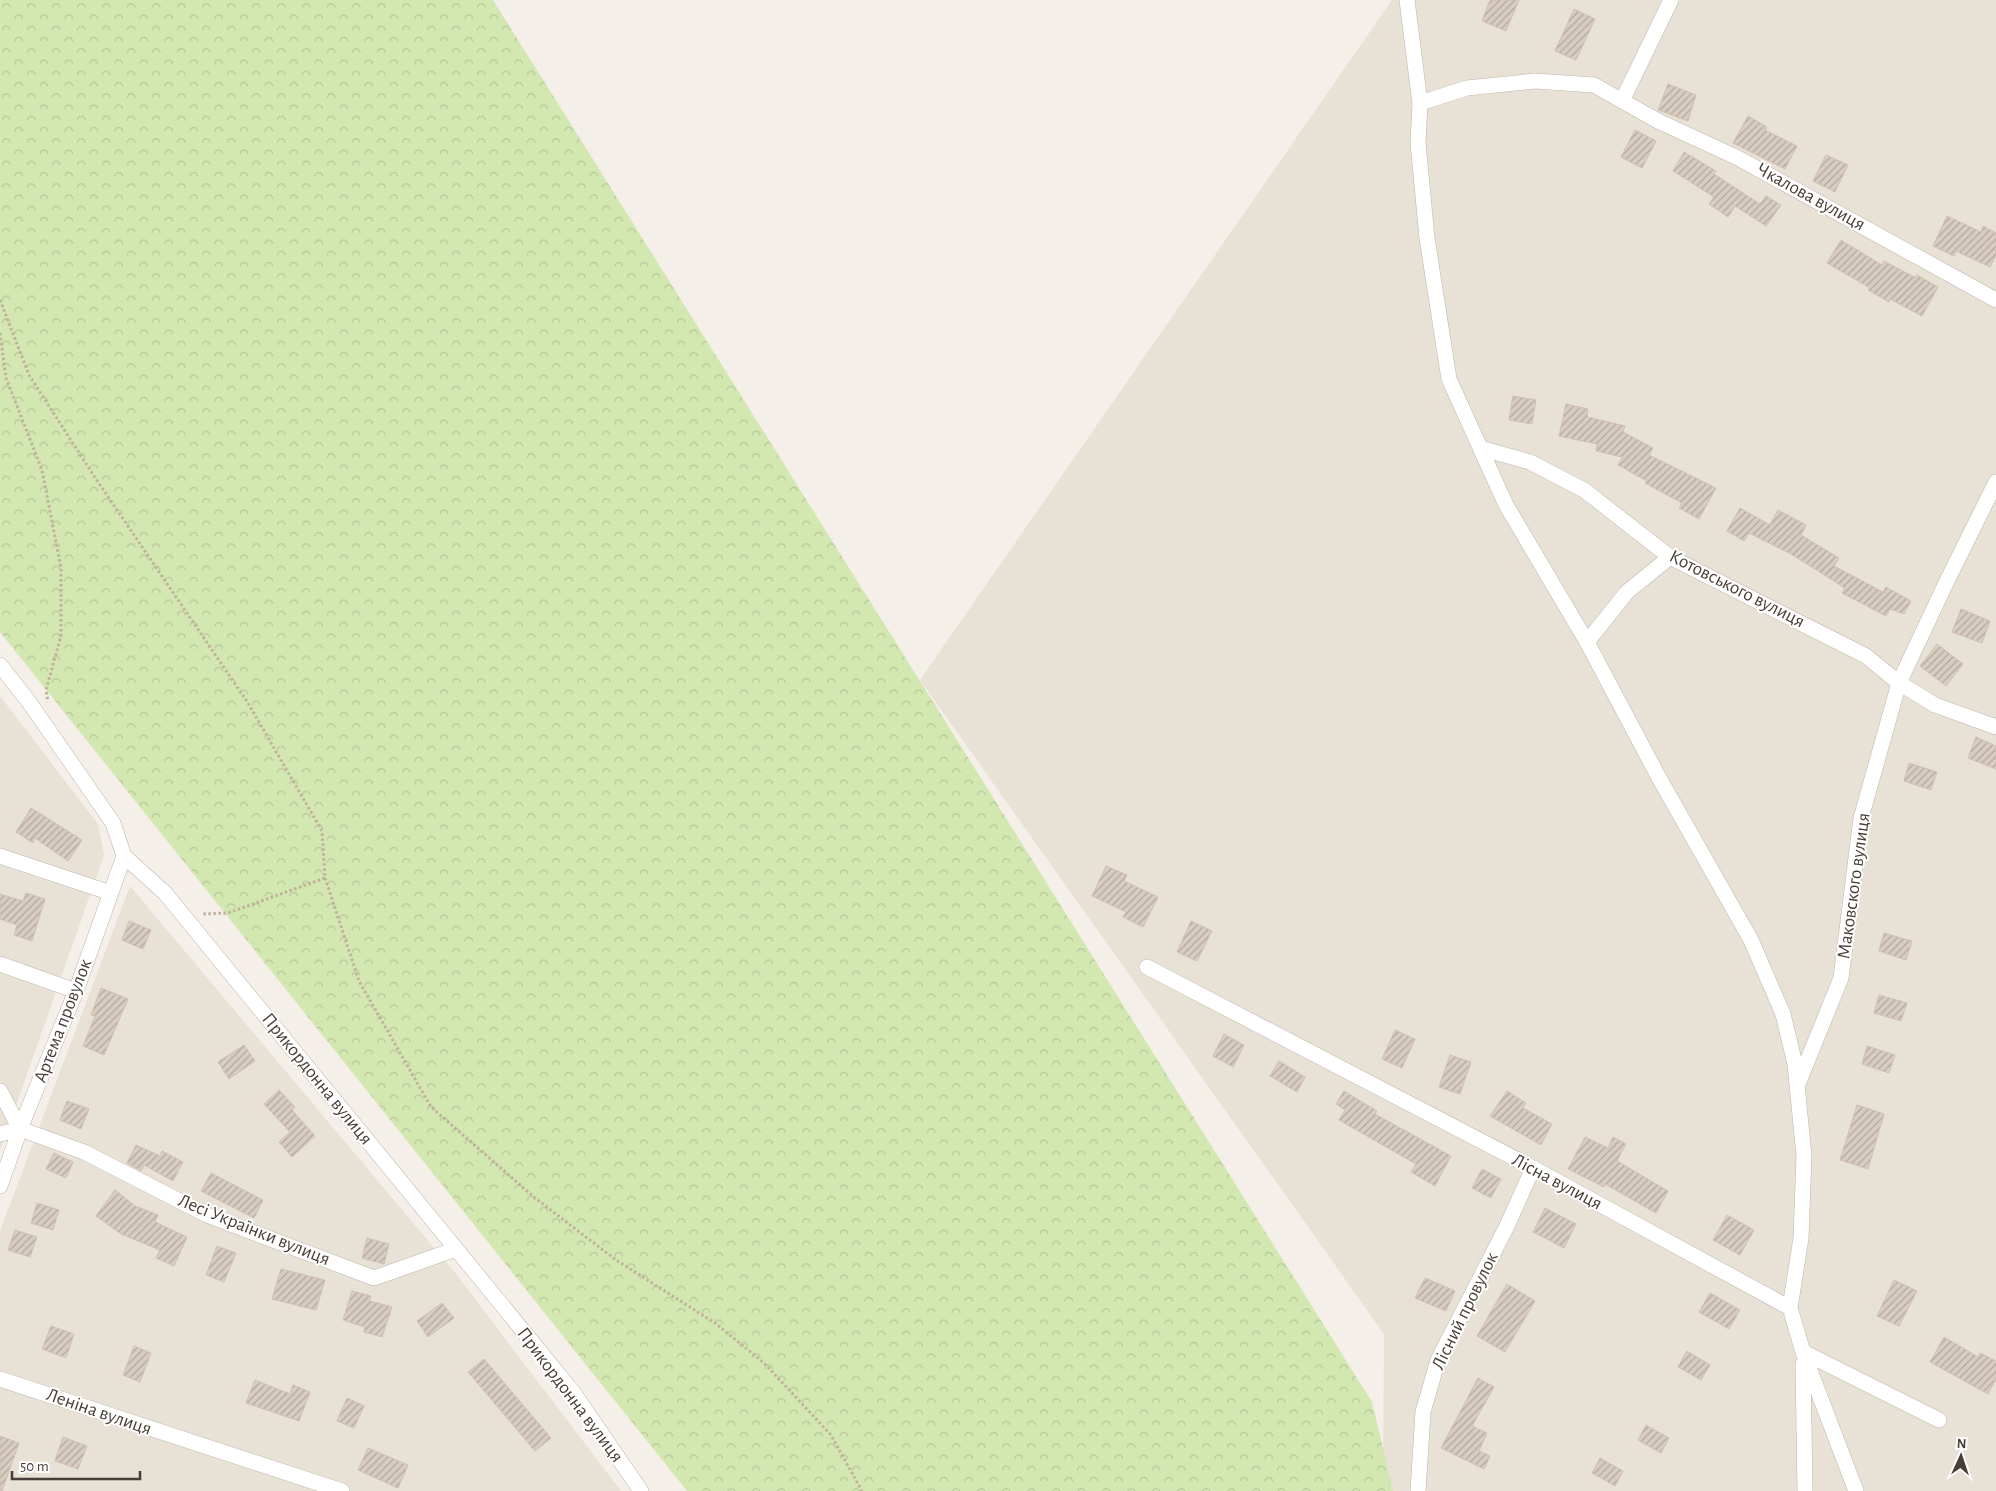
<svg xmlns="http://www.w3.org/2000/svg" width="1996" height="1491" viewBox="0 0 1996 1491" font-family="'Alegreya Sans',sans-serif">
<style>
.residential{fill:#e7e1d6}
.forest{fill:url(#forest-crowns)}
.building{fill:url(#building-hatch);stroke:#d0c1b1}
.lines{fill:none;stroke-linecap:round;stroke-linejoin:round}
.street-casing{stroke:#bfb6ab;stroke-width:16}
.path{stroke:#c1b19c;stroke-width:3;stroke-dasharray:2.5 2.5;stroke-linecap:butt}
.street{stroke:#fff;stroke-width:15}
.labels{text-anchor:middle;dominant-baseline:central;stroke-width:4;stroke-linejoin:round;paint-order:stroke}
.street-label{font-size:19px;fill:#473f37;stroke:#fff}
</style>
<defs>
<pattern id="forest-crowns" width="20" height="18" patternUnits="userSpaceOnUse" patternTransform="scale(1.25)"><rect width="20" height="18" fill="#d3e7b1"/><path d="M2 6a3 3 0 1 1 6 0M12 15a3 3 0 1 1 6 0" fill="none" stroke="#b6c799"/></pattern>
<pattern id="building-hatch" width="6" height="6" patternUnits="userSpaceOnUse" patternTransform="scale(1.25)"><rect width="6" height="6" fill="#d8cdc0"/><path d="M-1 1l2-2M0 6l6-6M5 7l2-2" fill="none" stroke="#b1a89d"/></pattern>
</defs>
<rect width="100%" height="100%" fill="#f4efe8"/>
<path class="residential" d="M1392,0H1996V1491H1383L1384,1334L920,680Z
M0,696L98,824L104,855L0,1151Z
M130,886L456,1274L621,1491H0V1231Z"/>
<path class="forest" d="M0,0H493L1372,1402L1393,1491H687L0,632Z"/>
<path class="building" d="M1490,0H1519L1506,31L1482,21Z
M1574,9L1595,19L1576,60L1555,51Z
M1668,84L1696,95L1688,121L1658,110Z
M1748,116L1767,127L1765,130L1797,146L1785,169L1733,143Z
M1635,130L1656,141L1642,168L1621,157Z
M1684,152L1716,171L1714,174L1760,204L1766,196L1781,205L1766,226L1735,206L1728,217L1709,204L1714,197L1673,171Z
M1826,155L1848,165L1835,192L1813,181Z
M1947,216L1981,232L1983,226L1996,233V255L1990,267L1956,251L1954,256L1933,246Z
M1841,240L1882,265L1884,261L1916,278L1917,275L1938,287L1922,316L1890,299L1889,302L1868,290L1870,288L1827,263Z
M1513,396L1536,400L1532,424L1509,420Z
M1566,404L1588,409L1587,417L1625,426L1623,432L1653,448L1649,455L1716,488L1699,519L1679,508L1682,503L1645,483L1647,481L1618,465L1622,457L1596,451L1597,444L1559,436Z
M1740,508L1770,525L1778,510L1806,525L1801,535L1839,558L1834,566L1883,592L1886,587L1911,601L1904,614L1890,609L1886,616L1842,593L1845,588L1791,554L1749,533L1744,541L1727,531Z
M1961,609L1990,621L1982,643L1952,632Z
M1937,644L1963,664L1946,686L1920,666Z
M1976,737L1996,746V769L1968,758Z
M1909,763L1937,772L1931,790L1904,781Z
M31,808L82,840L68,861L35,838L33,843L16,832Z
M1106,866L1127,875L1124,881L1158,897L1143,927L1123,917L1126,912L1092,896Z
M26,893L45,899L32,941L14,935L17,925L0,919V894L23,901Z
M129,921L151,930L143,949L122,940Z
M1191,921L1212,931L1197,961L1177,952Z
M1884,933L1912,941L1906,960L1879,951Z
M101,988L128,999L104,1055L83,1046L95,1016L91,1015Z
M1879,995L1907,1003L1901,1021L1874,1013Z
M1395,1030L1415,1039L1402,1068L1382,1059Z
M1224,1034L1244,1045L1233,1067L1213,1056Z
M244,1045L255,1061L229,1079L218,1062Z
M1867,1046L1895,1055L1889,1073L1862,1064Z
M1450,1055L1471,1062L1460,1094L1439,1087Z
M1279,1061L1305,1077L1297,1092L1270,1076Z
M279,1090L295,1107L292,1110L315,1136L292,1157L279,1142L290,1132L264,1104Z
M1344,1091L1377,1111L1375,1114L1451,1156L1435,1186L1411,1172L1416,1164L1339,1120L1345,1110L1336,1104Z
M1507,1091L1526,1103L1523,1108L1552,1124L1541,1145L1490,1116Z
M67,1101L89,1109L81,1129L60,1120Z
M1857,1105L1884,1114L1868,1169L1840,1160Z
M1585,1137L1608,1148L1613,1137L1626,1144L1617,1161L1668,1191L1656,1213L1605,1184L1604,1187L1568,1169Z
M136,1145L160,1156L162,1151L183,1162L173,1181L144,1165L141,1171L127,1163Z
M54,1153L73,1162L66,1178L46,1169Z
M1482,1169L1501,1179L1491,1198L1472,1188Z
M211,1173L263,1200L254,1218L201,1191Z
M115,1190L135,1206L158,1215L155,1222L187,1237L174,1266L156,1258L160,1250L121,1234L96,1216Z
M37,1203L59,1210L53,1230L31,1223Z
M1545,1208L1576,1224L1564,1248L1533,1232Z
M1727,1215L1754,1230L1740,1255L1713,1240Z
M15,1230L37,1237L30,1257L8,1250Z
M367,1238L389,1244L384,1264L362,1258Z
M217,1246L236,1253L224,1282L206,1275Z
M281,1269L325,1280L316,1310L272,1299Z
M1425,1278L1455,1291L1446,1311L1415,1298Z
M1894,1280L1917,1291L1899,1326L1877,1316Z
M1507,1284L1535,1301L1505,1352L1477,1336Z
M352,1291L371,1296L370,1301L392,1307L382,1337L364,1332L365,1327L343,1320Z
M1710,1293L1740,1310L1729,1329L1699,1312Z
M442,1303L454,1318L428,1337L417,1321Z
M51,1326L74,1334L66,1358L42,1349Z
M1944,1337L1978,1357L1980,1353L1996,1361V1379L1988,1394L1930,1362Z
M134,1346L151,1353L140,1382L123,1375Z
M1687,1351L1710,1365L1701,1380L1678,1367Z
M484,1359L551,1438L535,1451L468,1372Z
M1478,1378L1494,1387L1472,1426L1487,1433L1479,1451L1490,1456L1484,1469L1441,1448Z
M255,1380L290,1394L293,1385L310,1392L299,1421L246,1403Z
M347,1398L364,1406L354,1428L337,1421Z
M1646,1425L1669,1438L1661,1453L1638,1440Z
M0,1436L19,1443L2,1491H0Z
M63,1437L87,1446L78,1469L55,1461Z
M368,1448L408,1465L398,1488L358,1470Z
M1600,1458L1623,1471L1615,1486L1592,1473Z"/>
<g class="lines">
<defs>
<path id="street" d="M1407,0L1420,103L1418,143L1427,238L1449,379L1506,505L1587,642L1658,776L1751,940L1783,1014L1795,1064L1804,1156L1801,1238L1790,1308
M1622,101L1671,0
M1420,103L1467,88L1535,81L1594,85L1658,121L1738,158L1996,300
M1480,448L1530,462L1584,490L1670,557L1866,656L1899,683L1935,705L1996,727
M1587,642L1627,592L1670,557
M0,665L29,702L113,823L124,856L165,893L573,1392L641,1491
M0,856L111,893
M0,964L76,991
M1147,967L1533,1168L1790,1308L1803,1352L1856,1491
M1798,1084L1841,978L1861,818L1899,683L1945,585L1996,482
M0,1091L20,1129
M0,1134L20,1129L84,1152L207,1215L374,1278L456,1249
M0,1186L20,1129L76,991L124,856
M1803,1352L1939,1420
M1803,1364L1805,1491
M0,1379L342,1491
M1418,1491L1423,1412L1438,1360L1507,1226L1533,1168"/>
</defs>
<use href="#street" class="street-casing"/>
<path class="path" d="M0,300L29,375L94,476L248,703L322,831L325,878L228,913L202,914
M0,333L6,378L42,470L61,568V636L46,690L48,702
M325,878L359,981L431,1107L535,1198L616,1260L715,1323L764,1363L831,1435L862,1491"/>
<use href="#street" class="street"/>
</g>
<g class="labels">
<g class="street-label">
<text transform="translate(1811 197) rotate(29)">Чкалова вулиця</text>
<text transform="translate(1737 589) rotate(27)">Котовського вулиця</text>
<text transform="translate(1854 886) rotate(-82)">Маковского вулиця</text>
<text transform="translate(63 1021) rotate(-69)">Артема провулок</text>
<text transform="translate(317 1079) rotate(51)">Прикордонна вулиця</text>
<text transform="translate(1557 1182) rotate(28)">Лісна вулиця</text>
<text transform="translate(254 1230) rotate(22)">Лесі Українки вулиця</text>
<text transform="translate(1465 1311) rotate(-64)">Лісний провулок</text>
<text transform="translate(570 1395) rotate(53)">Прикордонна вулиця</text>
<text transform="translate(99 1412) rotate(19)">Леніна вулиця</text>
</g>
</g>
<g transform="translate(1961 1456) rotate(3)" stroke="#ffffff" stroke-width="4" paint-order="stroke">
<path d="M0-4L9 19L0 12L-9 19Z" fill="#473f37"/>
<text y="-8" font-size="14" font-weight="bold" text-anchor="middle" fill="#473f37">N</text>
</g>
<path d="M12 1471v8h128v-8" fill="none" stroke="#473f37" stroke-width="2.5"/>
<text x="20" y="1471" font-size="15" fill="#473f37" stroke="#ffffff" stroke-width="4" paint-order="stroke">50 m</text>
</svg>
